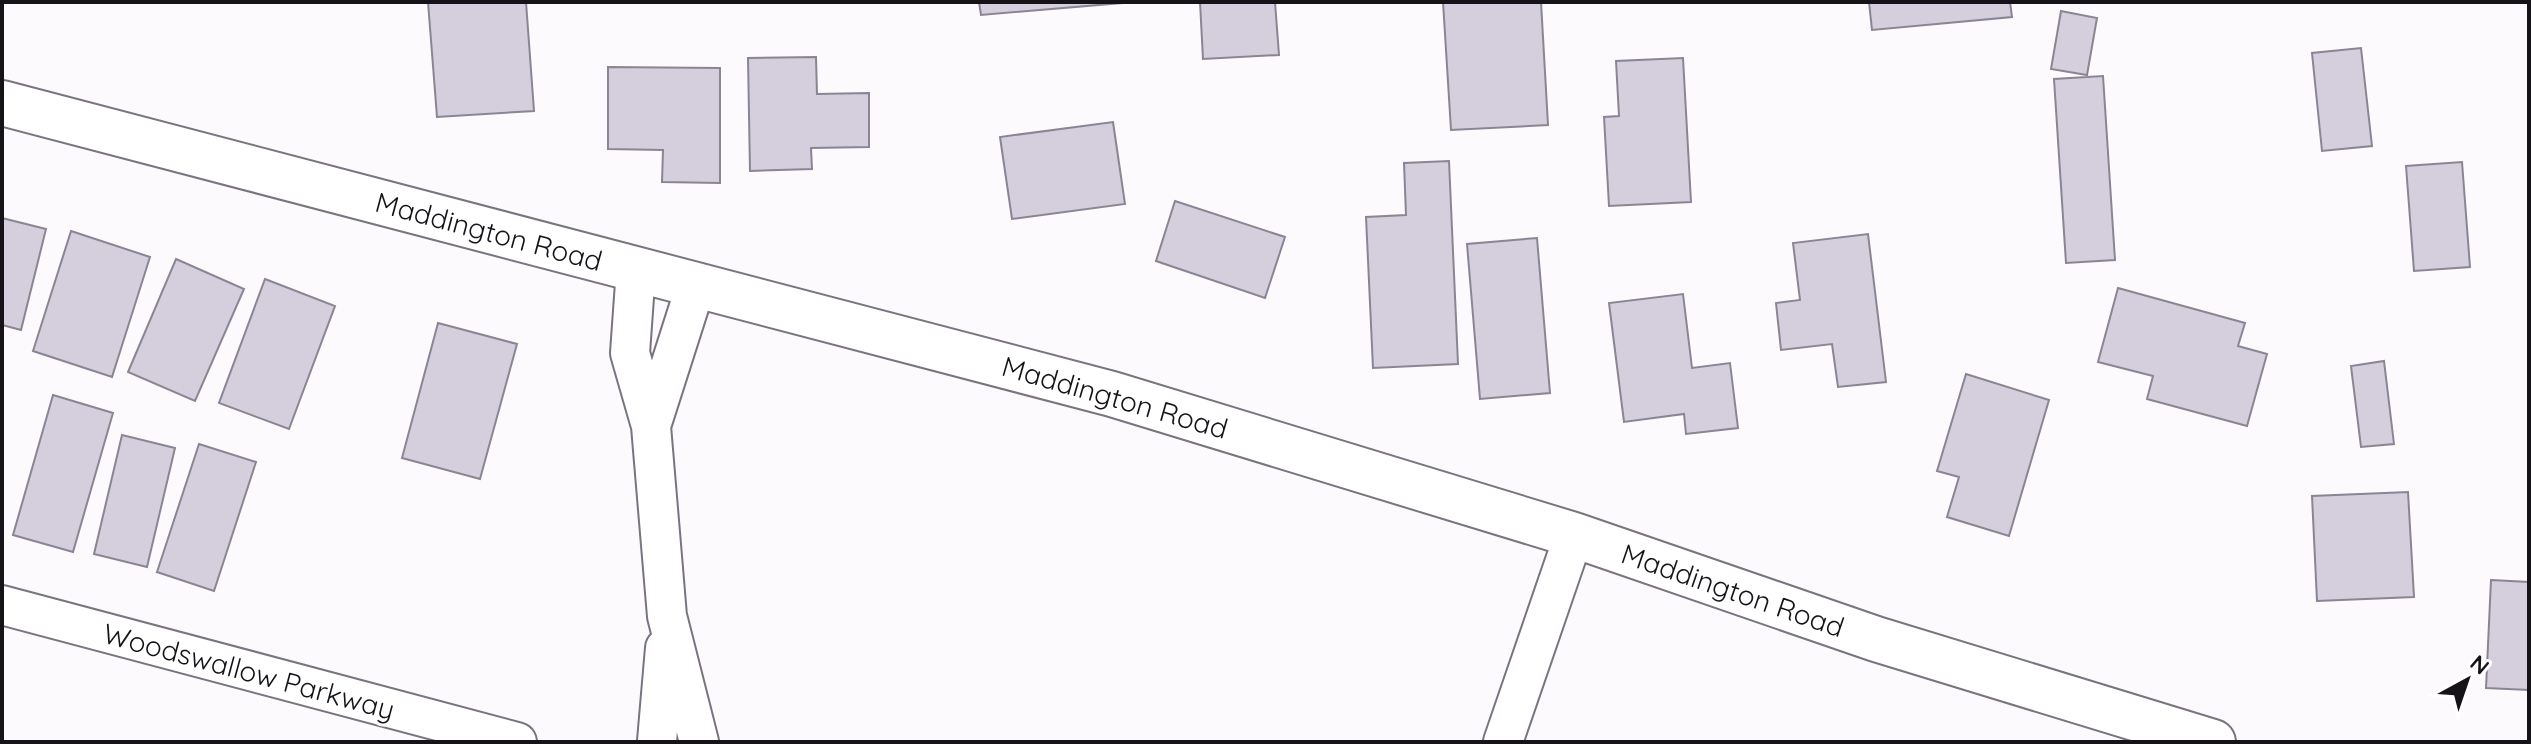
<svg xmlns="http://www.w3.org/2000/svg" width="2531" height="744" viewBox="0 0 2531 744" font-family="Quicksand,sans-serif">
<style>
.building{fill:#d5cedd;stroke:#8b8593;stroke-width:2}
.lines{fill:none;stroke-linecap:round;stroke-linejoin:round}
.street-casing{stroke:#7a7481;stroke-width:42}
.secondary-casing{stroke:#7a7481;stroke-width:48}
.street{stroke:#fff;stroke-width:38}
.secondary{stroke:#fff;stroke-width:44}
.labels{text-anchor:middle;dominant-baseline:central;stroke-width:6;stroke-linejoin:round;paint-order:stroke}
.street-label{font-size:28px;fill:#151318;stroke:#fff}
</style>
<rect width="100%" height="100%" fill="#fcfafd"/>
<path class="building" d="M428,2H526L534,111L437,117Z
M979,2H1122V3L981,15Z
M1200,2H1275L1279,55L1203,59Z
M1443,2H1541L1548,125L1451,130Z
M1869,2H2010L2012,17L1872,30Z
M2061,11L2097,18L2087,75L2051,69Z
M2361,48L2372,146L2322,151L2312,53Z
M816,57L817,94L869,93V147L811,148L812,169L750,171L748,58Z
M1683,58L1691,202L1609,206L1604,117L1619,116L1616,61Z
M608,67L720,68V183L662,182L663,150L608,149Z
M2103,76L2115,260L2066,263L2054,79Z
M1113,122L1125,204L1012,219L1000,137Z
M1449,161L1458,364L1373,368L1366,217L1406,215L1404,163Z
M2462,162L2470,267L2414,271L2406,166Z
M1175,201L1285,237L1265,298L1156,261Z
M2,218L46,229L21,330L2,325Z
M71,231L150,257L112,377L33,351Z
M1868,234L1886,382L1838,387L1832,344L1781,350L1776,303L1800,300L1793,243Z
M1537,238L1550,393L1480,399L1467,244Z
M176,259L244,289L195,401L128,372Z
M265,279L335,306L289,429L219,403Z
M2118,288L2245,323L2238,346L2267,354L2247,426L2147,399L2153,376L2098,362Z
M1683,294L1692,368L1730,363L1738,428L1686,434L1684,414L1624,422L1609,303Z
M438,323L517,344L480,479L402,458Z
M2384,361L2394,444L2361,447L2351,366Z
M1966,374L2049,400L2009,536L1947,517L1959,477L1937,471Z
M53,395L113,413L73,552L13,535Z
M122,435L175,448L147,567L94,554Z
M199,444L256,462L214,591L157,572Z
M2408,492L2414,597L2317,601L2312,496Z
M2491,580L2529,582V690L2486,688Z"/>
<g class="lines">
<defs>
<path id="street" d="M636,269L630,353L651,426L667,616L699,742
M651,426L696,285
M2,605L517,742
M657,741L665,648
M1503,742L1574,535"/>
<path id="secondary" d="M2,103L1112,394L1574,535L1876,639L2213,742"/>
</defs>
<use href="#street" class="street-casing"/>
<use href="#secondary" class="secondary-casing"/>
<use href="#street" class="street"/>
<use href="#secondary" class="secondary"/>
</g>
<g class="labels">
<g class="street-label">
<text transform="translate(489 231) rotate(15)">Maddington Road</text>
<text transform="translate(1115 397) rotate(16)">Maddington Road</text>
<text transform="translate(1733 590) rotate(19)">Maddington Road</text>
<text transform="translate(249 671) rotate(15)">Woodswallow Parkway</text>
</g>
</g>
<rect width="2531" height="744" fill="none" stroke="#151318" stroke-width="8"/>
<g transform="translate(2467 680) rotate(40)" stroke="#ffffff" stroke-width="6" paint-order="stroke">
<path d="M0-6L14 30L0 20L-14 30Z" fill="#151318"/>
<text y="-12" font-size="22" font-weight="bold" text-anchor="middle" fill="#151318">N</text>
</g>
</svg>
